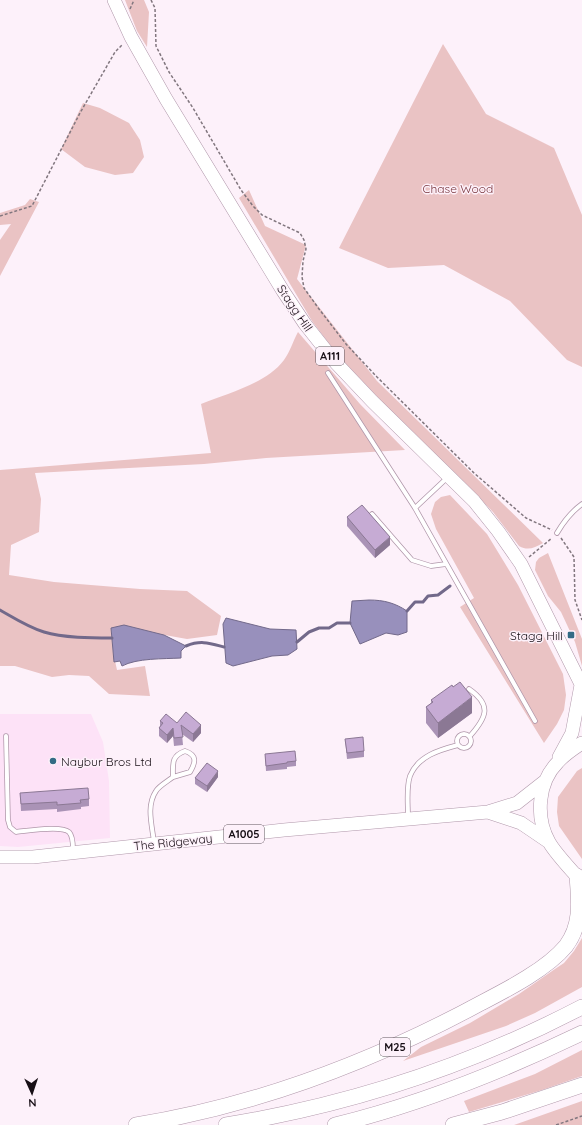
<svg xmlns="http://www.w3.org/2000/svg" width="582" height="1125" viewBox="0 0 582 1125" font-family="Quicksand,sans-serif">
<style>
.built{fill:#fde2f7}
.green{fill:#eac3c4}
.water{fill:#9890bc;stroke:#72698a}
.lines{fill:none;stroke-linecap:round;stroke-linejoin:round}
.stream{stroke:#72698a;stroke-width:3}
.lane-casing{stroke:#b097aa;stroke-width:5.5}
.primary-casing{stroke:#b097aa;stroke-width:14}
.highway-casing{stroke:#b097aa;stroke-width:16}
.path{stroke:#81767e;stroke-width:1.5;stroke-dasharray:3 2;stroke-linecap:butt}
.lane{stroke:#fff;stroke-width:4}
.primary{stroke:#fff;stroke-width:13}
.highway{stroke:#fff;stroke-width:15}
.wall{fill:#aa93b6}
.shaded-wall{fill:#8b7894}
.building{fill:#c6abd4;stroke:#8b7894}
.poi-dot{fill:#336b85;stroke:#fdf1fa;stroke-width:1.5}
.labels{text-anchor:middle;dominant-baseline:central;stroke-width:3;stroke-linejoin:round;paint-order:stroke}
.shield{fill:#fdf1fa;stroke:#5d535a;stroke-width:1}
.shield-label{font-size:11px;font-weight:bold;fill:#180f16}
.park-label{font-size:12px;fill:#78343b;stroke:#fdf1fa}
.street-label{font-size:12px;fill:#180f16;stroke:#fdf1fa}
.poi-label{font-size:12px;fill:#180f16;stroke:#fdf1fa;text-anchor:end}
</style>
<rect width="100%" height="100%" fill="#fdf1fa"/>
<path class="built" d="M0,714H91L103,742L109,781L110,838L18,847L0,846Z"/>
<path class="green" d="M125,0H144L149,12L147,47L137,31Z
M443,44L486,114L554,148L582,215V367L567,360L510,301L444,265L388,268L339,248Z
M83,103L100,108L129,123L140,140L144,157L133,173L115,175L85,167L61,149Z
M249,190L265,226L306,245L297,279L377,381L543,543C534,548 528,551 519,546L493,512L454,472L413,434L339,357L312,321L239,198Z
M30,199L39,202L0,276V240L11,224L0,225V213L25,205Z
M298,332L360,404L405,450L266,458L204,464L35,473L41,499L39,532L11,545L9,575L54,582L140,589L187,591L221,616L217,635L187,639L148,632L133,627L111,628L113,652L117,670L145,666L150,696L109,694L89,676L69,675L52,677L15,666H0V470L211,453L201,404C228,393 266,384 284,360C290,352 293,341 298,332Z
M450,495L487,534L518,585L563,674L566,695L564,710L557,724L544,743L460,607L474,598L436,529L431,514L435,502L441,497Z
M548,553L582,639V666L575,642L561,612L548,596L535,570L536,562L539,558Z
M582,768V859L559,826L557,812L558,797L577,771Z
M582,938V987L535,1013L506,1026L403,1061L421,1047L470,1023L519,994L555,969L564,963L574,951Z
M582,1050V1076L542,1090L469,1112L464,1101L535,1074Z
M582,1101V1125H514Z"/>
<path class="water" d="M369,600C384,600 395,603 407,611V632L398,635L386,633L360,644L350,623L352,601Z
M226,618L270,629L296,630L297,649L288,655L272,656L233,666L226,663L223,624Z
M124,625L164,635L186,646L181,651V658C163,659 137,658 122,666L120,661L114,662L111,628Z"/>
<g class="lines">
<path class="stream" d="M0,610C14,618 28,627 44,632C63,638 92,638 112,638
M407,611L415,602H423L428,596L438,595L450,586
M297,642L309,632L319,628H329L337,623H350
M186,646C201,640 209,643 224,647"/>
<defs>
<path id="lane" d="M328,373L415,508L535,721
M415,508L448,477
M372,514L412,560L431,566L446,564
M557,533C564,521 571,512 582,504
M469,689C492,705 487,717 470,736
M457 741a7 7 0 1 1 14 0a7 7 0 1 1-14 0Z
M6,736L8,820L10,827L16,832C27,831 61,825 69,832C73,836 73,845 73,850
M408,816C408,804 406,788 410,776C418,756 439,750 458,745
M154,842C152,825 146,806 156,791C159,786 168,781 173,777C173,764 171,756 185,751C197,755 196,762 190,772L173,777"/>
<path id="primary" d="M114,0L131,37L166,99L283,291L305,324L336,363L372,401L474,501L498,531L521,564L582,686
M582,743C573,749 565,754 558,762C538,782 535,817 549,842C555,853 573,872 582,882
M559,757L572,733L581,685
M488,812L521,823L549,842
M0,857H33L284,830L488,812L517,803L545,781"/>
<path id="highway" d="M136,1125C259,1105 372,1062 481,1003C508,989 547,969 566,946C582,925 579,901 577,876
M226,1125C349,1105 471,1065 582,1007
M335,1125C421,1104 503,1071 582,1033
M453,1125L502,1112L582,1085"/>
</defs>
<use href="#lane" class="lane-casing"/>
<use href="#primary" class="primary-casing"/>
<use href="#highway" class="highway-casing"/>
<path class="path" d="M151,0L155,8L156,46L169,72L193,108L241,190L253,206L262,215L300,233L304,240L306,249L303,261L302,277L304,288L319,309L346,344L377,377L474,473L526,518L552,530
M130,9L134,0
M0,216L32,206L80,113L115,52L122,45
M561,538L574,557L575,600L582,620
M529,557L552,538
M556,1125L582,1116"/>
<use href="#lane" class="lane"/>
<use href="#primary" class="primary"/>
<use href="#highway" class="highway"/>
</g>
<path class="wall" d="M347,517L390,545L375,558L347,526Z
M431,700L472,713L438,738L426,723V707L431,703Z
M160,721L177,723L201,733L193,742L182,734L183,745L174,746L173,736L167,743L159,736V728L160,726Z
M345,739L364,751V757L347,759Z
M265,754L296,761V766L287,767V769L266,771Z
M218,777L207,792L195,784V778Z
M20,793L89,799V806L81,807V809L57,812V809L21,811Z"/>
<path class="shaded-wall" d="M390,537V545L375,558V550Z
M472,697V713L438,738V723Z
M201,725V733L193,742V734Z
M173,728V736L167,743V735Z
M218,771V777L207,792V786Z"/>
<path class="building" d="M362,505L390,537L375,550L347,517Z
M460,682L472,697L438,723L426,707L433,702L431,700L452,685L453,687Z
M186,712L201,725L193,734L181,725L183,737L174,738L173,728L167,735L159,728L163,723L160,721L166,714L177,723Z
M363,737L364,751L347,753L345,739Z
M295,751L296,761L287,762V763L266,766L265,754Z
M207,763L218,771L207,786L195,778Z
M88,788L89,799L80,800L81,803L57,805V802L21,804L20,793Z"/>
<g class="poi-dot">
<rect x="567" y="631" width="8" height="8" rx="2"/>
<circle cx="53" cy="761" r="4"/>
</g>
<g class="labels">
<g class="shield">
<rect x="316" y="347" width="28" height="18" rx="3"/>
<rect x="224" y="825" width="40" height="18" rx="3"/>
<rect x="380" y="1038" width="30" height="18" rx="3"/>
</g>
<g class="shield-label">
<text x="330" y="356">A111</text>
<text x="244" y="834">A1005</text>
<text x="395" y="1047">M25</text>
</g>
<g class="park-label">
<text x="458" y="188">Chase Wood</text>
</g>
<g class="street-label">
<text transform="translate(295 308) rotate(56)">Stagg Hill</text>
<text transform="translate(173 842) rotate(-6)">The Ridgeway</text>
</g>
<g class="poi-label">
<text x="563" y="635">Stagg Hill</text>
<text x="61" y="761" text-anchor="start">Naybur Bros Ltd</text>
</g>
</g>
<g transform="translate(32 1093) rotate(177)" stroke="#fdf1fa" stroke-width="3" paint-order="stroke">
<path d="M0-3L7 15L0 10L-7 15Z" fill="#180f16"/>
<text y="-6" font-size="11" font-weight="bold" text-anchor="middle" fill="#180f16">N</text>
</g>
</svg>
